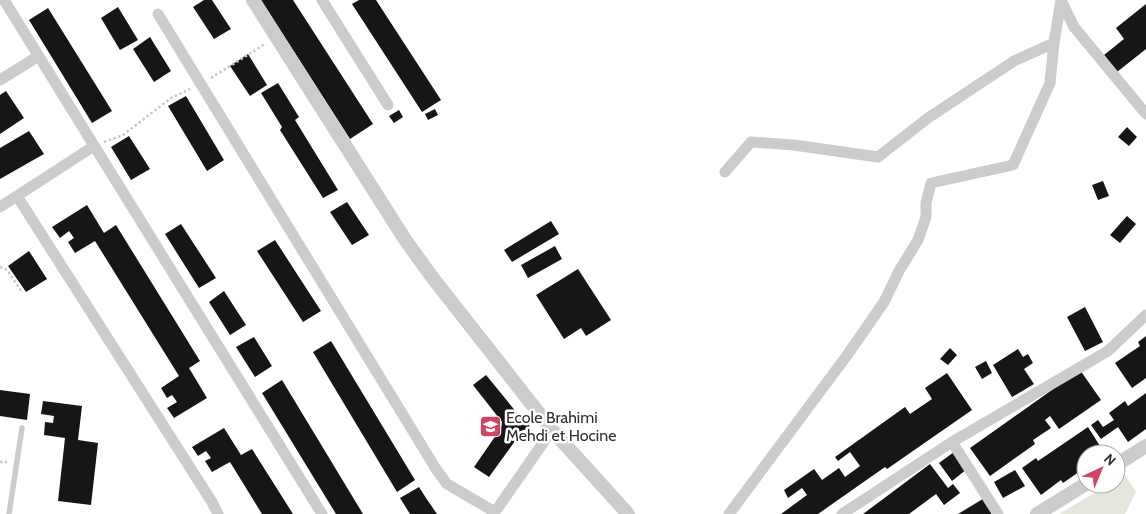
<svg xmlns="http://www.w3.org/2000/svg" width="1146" height="514" viewBox="0 0 1146 514" font-family="Cabin,sans-serif">
<style>
.green{fill:#e4e8dc}
.building{fill:#161616}
.lines{fill:none;stroke-linecap:round;stroke-linejoin:round}
.path{stroke:#c9c9c9;stroke-width:2.5;stroke-dasharray:2.5 2.5;stroke-linecap:butt}
.service{stroke:#ccc;stroke-width:5.5}
.minor{stroke:#ccc;stroke-width:11}
.tertiary{stroke:#ccc;stroke-width:14}
.labels{text-anchor:middle;dominant-baseline:central;stroke-width:5;stroke-linejoin:round;paint-order:stroke}
.poi-label{font-size:16px;fill:#2f2f2f;stroke:#fff;text-anchor:start}
</style>
<rect width="100%" height="100%" fill="#fff"/>
<path class="green" d="M1125,475L1136,492L1125,514H1059L1109,484H1116V480Z"/>
<path class="building" d="M204,0H212L231,29L214,39L193,7Z
M261,0H293L373,124L350,139Z
M359,0H376L441,100L422,112L352,4Z
M1146,4V49L1117,72L1104,55L1124,39L1116,28Z
M118,7L138,40L120,50L101,18Z
M48,8L112,111L92,123L29,20Z
M150,37L171,71L154,82L133,49Z
M248,54L267,85L250,96L230,66Z
M278,83L299,117L295,120L338,190L323,198L280,130L282,127L261,93Z
M6,91L24,118L0,134V95Z
M186,96L224,160L207,171L168,106Z
M435,109L438,115L428,120L425,114Z
M399,110L403,117L394,123L389,116Z
M1127,127L1137,137L1129,146L1118,137Z
M29,131L44,154L0,179V148Z
M129,136L150,169L131,180L111,147Z
M1103,181L1109,196L1098,200L1092,185Z
M347,202L369,235L352,245L330,212Z
M87,205L104,233L116,225L200,361L189,368L207,398L174,418L167,408L177,402L172,395L167,398L161,388L179,376L95,241L75,253L68,242L74,238L69,231L60,238L52,227Z
M1127,216L1136,224L1120,243L1110,235Z
M551,221L559,234L512,262L504,250Z
M181,224L216,278L199,288L165,234Z
M275,240L321,311L303,322L257,251Z
M555,246L562,259L528,278L521,265Z
M29,251L47,279L26,292L8,266Z
M578,269L611,320L586,336L581,328L564,339L536,295Z
M224,291L246,325L230,335L209,302Z
M1085,307L1103,342L1085,351L1067,317Z
M1146,336V378L1132,388L1115,363L1140,346L1138,342Z
M254,337L272,366L255,377L236,347Z
M331,341L415,480L397,492L313,352Z
M950,348L957,355L948,365L940,359Z
M1018,349L1023,357L1028,354L1033,363L1024,369L1034,384L1012,397L993,365Z
M986,361L992,373L982,379L975,367Z
M1080,370L1101,400L1059,429L1050,416L1045,420L1051,428L1033,440L1035,444L990,476L970,448Z
M947,373L972,410L887,469L885,467L818,514H781L807,495L802,488L788,498L784,490L814,469L822,480L839,468L845,477L860,466L850,452L838,461L835,457L905,407L910,414L932,399L925,388Z
M486,375L522,419H528L530,429L523,430L489,477L474,467L501,428L502,422L473,385Z
M282,380L363,514H336L262,393Z
M0,390L30,394L27,420L0,416Z
M1146,393V429L1128,442L1118,427L1101,439L1091,425L1098,420L1103,427L1114,420L1109,413L1125,401L1128,406Z
M43,401L82,406L78,440L98,443L91,505L58,501L65,438L44,435L45,422L53,423L54,416L41,414Z
M1088,427L1105,454H1094L1090,448L1084,452L1086,455V467L1063,483L1061,480L1041,495L1022,468L1036,458L1038,461Z
M224,428L241,455L252,449L293,514H262L230,462L212,472L205,461L211,458L206,451L198,456L192,447Z
M954,452L967,469L952,481L939,463Z
M930,464L948,488L953,484L960,493L944,505L936,494L909,514H863Z
M1015,470L1025,486L1003,498L994,482Z
M419,487L426,498L437,514H410L400,498Z
M986,497L996,514H958Z"/>
<g class="lines">
<path class="path" d="M211,78L265,44
M104,142L123,135L171,98L190,89
M0,267L7,270L22,292
M0,462H7"/>
<path class="service" d="M9,514L22,428"/>
<path class="minor" d="M4,0L322,514
M322,0L388,105
M1061,0L1074,27L1146,114
M158,14L436,469L447,484L495,512L552,430
M0,80L37,57
M725,172L751,142L794,145L878,157L928,118L1014,61L1054,43
M17,196L212,502L218,514
M0,207L94,146
M952,442L1108,351L1146,315
M729,514L848,354L884,302L899,271L918,240L926,217V203L931,183L1013,165L1050,83L1054,43L1061,0
M842,514L952,442L998,514"/>
<path class="tertiary" d="M253,0L404,238L432,277L552,430L628,514
M1116,465L1146,446
M1037,514L1086,484"/>
</g>
<defs>
<symbol id="school-square" viewBox="-11 -11 22 22"><rect x="-9" y="-9" width="18" height="18" rx="4" fill="#d54362" stroke="#fff"/><path d="M0-5L7-2L0 1L-7-2ZM-4 1L0 2.5L4 1V4Q0 6-4 4Z" fill="#fff"/></symbol>
</defs>
<g fill-rule="evenodd">
<use href="#school-square" x="478" y="414" width="25" height="25"/>
</g>
<g class="labels">
<g class="poi-label">
<text x="506" y="417">Ecole Brahimi<tspan x="506" dy="18">Mehdi et Hocine</tspan></text>
</g>
</g>
<g transform="translate(1101 469) rotate(44)"><circle r="24" fill="#ffffff" stroke="#acacac"/>
<path d="M0-4L9 19L0 12L-9 19Z" fill="#d54362"/>
<text y="-8" font-size="14" font-weight="bold" text-anchor="middle" fill="#2f2f2f">N</text>
</g>
</svg>
